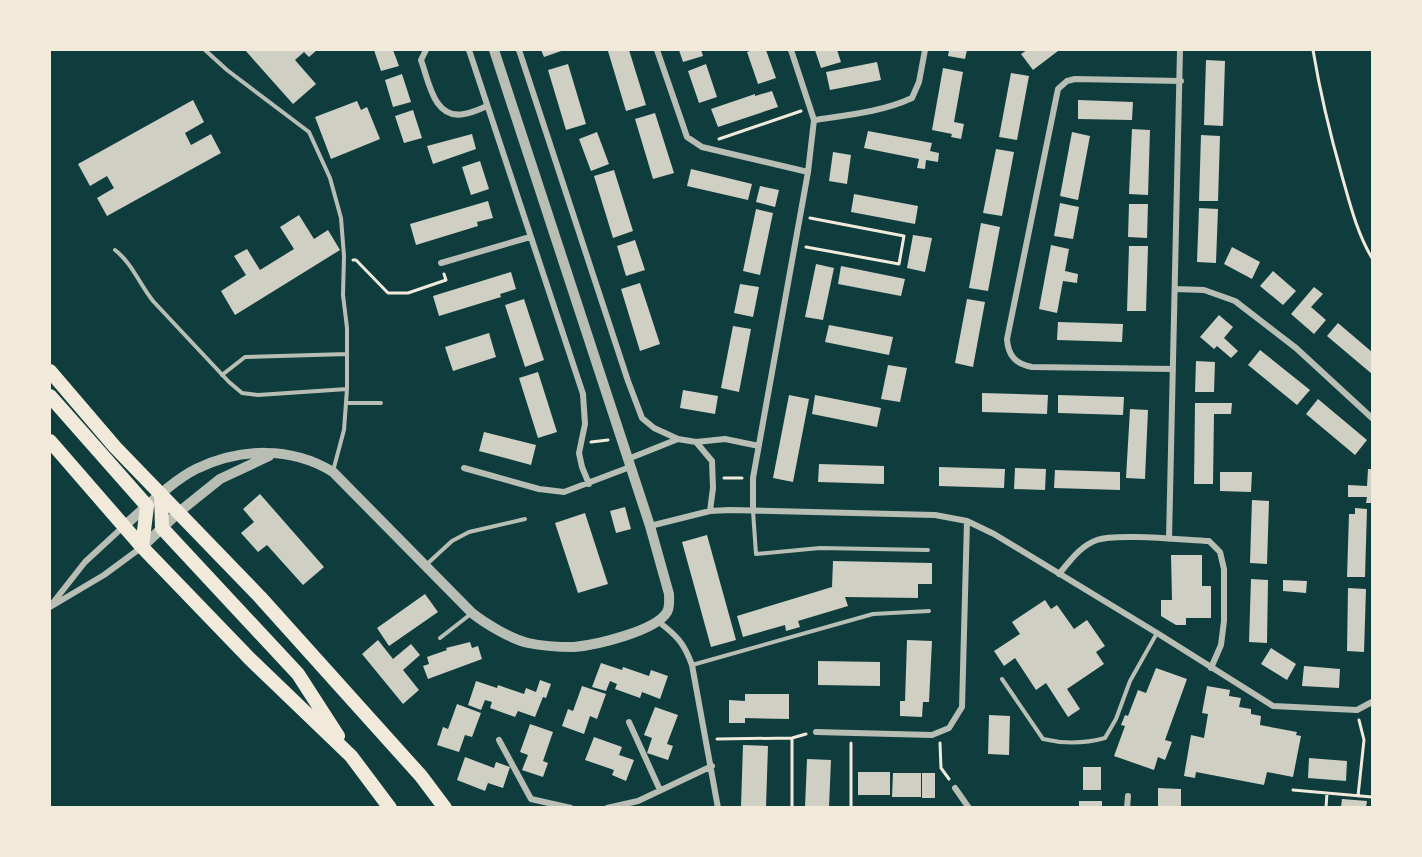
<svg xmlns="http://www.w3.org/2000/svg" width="1422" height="857" viewBox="0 0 1422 857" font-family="Karla,sans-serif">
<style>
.building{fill:#cfcfc3}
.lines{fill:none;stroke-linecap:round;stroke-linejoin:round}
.path{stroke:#f1e9da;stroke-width:3}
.service{stroke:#b8beb3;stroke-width:4}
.minor{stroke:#b8beb3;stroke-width:6}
.tertiary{stroke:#b8beb3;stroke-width:10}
.trunk{stroke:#f1e9da;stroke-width:14}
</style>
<rect width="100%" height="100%" fill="#0f3d3e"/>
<path class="building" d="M245,50H317L309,57L304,52L295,60L316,84L293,104Z
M374,50H393L399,66L381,71Z
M541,50H564L544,57Z
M613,50H629L646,105L626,111L608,51Z
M679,50H701L703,56L683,62Z
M753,50H766L776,78L758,84L747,52Z
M815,50H837L841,62L821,68Z
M949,50H967L965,59L948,56Z
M1027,50H1056L1058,51L1033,70L1021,54Z
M1206,60L1225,61L1223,126L1204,125Z
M877,62L881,80L830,90L826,72Z
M568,64L586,124L566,130L548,70Z
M706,64L717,97L699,103L688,71Z
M943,68L963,72L954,122L964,124L961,139L951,137L952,134L932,130Z
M1011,73L1029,76L1017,140L999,137Z
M402,74L411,102L393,107L385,80Z
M772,91L778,107L718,127L711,109L755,94V96Z
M193,100L204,122L185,133L191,145L211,134L221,153L107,216L97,198L114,188L107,176L90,186L78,164Z
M1078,100L1133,102L1132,120L1078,119Z
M357,101L361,110L367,107L380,139L331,159L315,117Z
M413,110L422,138L404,143L395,116Z
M655,113L674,173L653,179L635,119Z
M1132,129L1150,130L1148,195L1129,194Z
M868,131L932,143L930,151L939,153L938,162L926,160L925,169L917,168L919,159L864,148Z
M597,132L609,164L591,171L579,139Z
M1072,132L1090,136L1078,200L1060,196Z
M472,134L476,149L433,164L427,146Z
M1201,135L1220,136L1218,201H1199Z
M996,149L1014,152L1002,216L983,213Z
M833,152L851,155L847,184L829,181Z
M480,161L489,189L471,195L462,167Z
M691,169L752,184L748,200L687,186Z
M614,170L633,231L613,238L594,176Z
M760,186L779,190L775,207L756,202Z
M854,194L918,206L915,224L851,212Z
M488,201L493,218L477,222L478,226L416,245L410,224Z
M1060,203L1079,207L1073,239L1054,236Z
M1129,204H1148L1147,238L1128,237Z
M1199,208L1218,209L1216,263L1197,262Z
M756,209L773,213L760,275L743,271Z
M299,215L314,239L328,230L340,250L235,315L221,291L246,275L234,256L247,249L260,270L294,249L280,227Z
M981,223L1000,227L988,291L969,288Z
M913,235L932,238L925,272L907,268Z
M635,240L645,270L626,276L617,246Z
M1051,245L1069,249L1065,271L1078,274L1077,283L1063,281L1057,313L1039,309Z
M1129,246H1148L1146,311H1127Z
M1232,247L1260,262L1252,279L1224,264Z
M816,264L834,268L823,320L805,317Z
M841,266L905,279L901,296L838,284Z
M1273,271L1296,291L1283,305L1260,286Z
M511,272L516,289L500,294L501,297L439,316L433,296Z
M640,283L660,344L640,351L621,289Z
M740,284L759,287L753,317L734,313Z
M1314,287L1323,294L1311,307L1326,320L1314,334L1291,314Z
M524,299L544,360L525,367L505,305Z
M967,299L985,302L973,367L955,363Z
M1219,315L1233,327L1224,338L1238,351L1231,358L1217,346L1214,349L1200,337Z
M1058,322L1123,324L1122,342L1057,340Z
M1338,323L1372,352V374L1327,336Z
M829,325L893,337L889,355L825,342Z
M733,326L751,329L739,392L721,388Z
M489,333L496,357L453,371L445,347Z
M1260,350L1310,390L1297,405L1248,365Z
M1196,361L1215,362L1214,392H1195Z
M888,365L907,368L900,402L881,399Z
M538,372L557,432L538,438L519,378Z
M683,390L718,396L715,414L680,408Z
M982,393L1048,395L1047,414L982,412Z
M789,395L809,399L793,482L773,478Z
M815,395L881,408L877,427L812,414Z
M1058,395L1124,397L1123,415L1058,413Z
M1318,399L1367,440L1355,455L1306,414Z
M1195,403H1232L1231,414H1214L1213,484H1194Z
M1130,409L1148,410L1145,479L1126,478Z
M484,432L536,445L531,465L479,451Z
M819,464L884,466V484L818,482Z
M939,467L1005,469L1004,488L939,486Z
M1015,468L1046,469L1045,490L1014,489Z
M1368,469H1372V503H1366L1367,497H1348V485L1367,486Z
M1055,470L1120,472V490L1054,488Z
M1220,472H1252L1251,492L1220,491Z
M260,494L324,567L303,585L267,545L258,552L241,533L254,522L243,509Z
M1252,500L1269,501L1267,564L1250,563Z
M625,507L631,529L616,533L610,511Z
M1355,508L1367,509L1365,577H1347L1349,514H1355Z
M585,513L608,584L578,593L555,523Z
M707,535L736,640L711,647L682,542Z
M1171,555H1202V586H1211V618H1186V625H1176L1161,616V600H1172Z
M833,561L932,563V584H918V598L845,597L848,606L798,621L800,627L786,631L785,625L743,637L737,616L832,587Z
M1251,579L1268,580L1267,643L1249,642Z
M1283,580L1307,581L1306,593L1283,591Z
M1348,588L1366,589L1364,652L1347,651Z
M425,594L438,612L389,646L377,628Z
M1045,600L1051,609L1057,605L1074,629L1087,620L1105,646L1096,652L1104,664L1067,689L1080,709L1068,717L1046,683L1036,690L1015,658L1004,666L994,651L1020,634L1012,622Z
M378,640L393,659L411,644L420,655L403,670L419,690L403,704L362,654Z
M907,640L932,641L929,702H923L922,717L900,716V701H905Z
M470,642L472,648L478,646L482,659L428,679L423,666L429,664L427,657L447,650L446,648Z
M1271,648L1296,664L1287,680L1261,664Z
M818,661L880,662V686L818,685Z
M601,663L622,670L623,667L649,676L651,670L668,676L660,699L642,692L640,698L615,689L617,684L610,681L606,691L592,687Z
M1304,666L1340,669L1339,688L1302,686Z
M1156,668L1187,679L1165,740L1172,742L1165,760L1158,757L1154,770L1114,756L1125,726L1121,725L1125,715L1128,716L1138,690L1146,693Z
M540,680L551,684L546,698L543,697L535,717L518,711L515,717L490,708L492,702L485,700L481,710L468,705L476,681L497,688L498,685L524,694L526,688L536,692Z
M582,686L606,694L597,719L590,716L584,734L562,726L568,709L573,711Z
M1207,686L1230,690L1229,696L1241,698L1239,707L1251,709V714L1261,716L1260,725L1297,732L1296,735L1301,736L1293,777L1267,772L1264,785L1196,772L1195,778L1184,776L1191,735L1204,738L1208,714L1202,713Z
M745,694H789V719L745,718V723H729V700L745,701Z
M457,704L481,713L472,737L465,735L459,752L437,745L443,727L448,729Z
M655,707L678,715L667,744L673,746L668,760L647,753L652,738L644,735Z
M989,715L1010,716L1009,755L988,754Z
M530,724L553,732L543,761L548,763L543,777L522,770L528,755L520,752Z
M594,737L622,747L619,755L634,760L626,781L612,775L614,770L585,760Z
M743,745L768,746L766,807L741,806Z
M465,757L494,768L496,762L510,767L503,788L488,783L485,791L457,780Z
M1309,758L1347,761L1346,781L1308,778Z
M807,759L831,760L829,807H805Z
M1083,767H1101V790H1083Z
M858,772H890V795H858Z
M893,773H921V797H892Z
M922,773H935V798H922Z
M1158,788L1181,789V807H1158Z
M1342,799L1367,801L1366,807H1341Z
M1079,801H1102V807H1079Z"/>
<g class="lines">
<path class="path" d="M1313,50C1320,92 1330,134 1342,176C1350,204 1357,233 1372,258
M719,139L801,111
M806,247L899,264L904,236L810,218
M353,260H356L388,293H408L446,280L444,274
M591,442L608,440
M724,478H742
M717,739L792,738L806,734
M851,743V808
M940,743L941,768L949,779
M1293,790L1372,797
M1358,796L1364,740L1359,720
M792,808V738
M1326,808L1327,793"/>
<path class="service" d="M205,50L227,70L309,132L330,178L341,218L344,256L343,295L347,328V389
M115,250C132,263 140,285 153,301L229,382L242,393L258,395L347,389L344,430L333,471
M222,375L245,357L347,354
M346,403H381
M753,511L756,554L820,548L928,550
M427,564L452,541L469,532L525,519
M440,638L472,613
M692,665L873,614L929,611
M1002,679L1043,739C1064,744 1083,744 1105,738L1116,719L1130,681L1157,633"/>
<path class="minor" d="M426,50L421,60C429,82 434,120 464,114C472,113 480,109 487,106
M469,50L583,394L585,424L579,453L582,467L589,484
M519,50L628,381L642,418L654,428L678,439L696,442L725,439L759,446
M657,50L687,137L702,147L808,172
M814,120C847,115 882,112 912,98L919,82L925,50
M441,263L530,237
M1175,289L1204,290L1235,301L1296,348L1372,418
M1173,369L1032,367C1016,364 1008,356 1007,339L1058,89L1067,81L1075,79L1181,81
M696,442L712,461L713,488L710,511
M628,459L678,439
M464,468L539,489L564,492L630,467
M753,511V478L808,172L814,120L791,50
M650,526L710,511L730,510L935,515L967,521L994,534L1157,633L1273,706L1357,710L1372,702
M1169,539L1180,50
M1059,574C1070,561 1080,546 1097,540C1116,533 1185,540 1209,541L1220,552L1224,569V621L1221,645L1211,668
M52,604L85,562L124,526
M50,607L104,575L142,547
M659,622C677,636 684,643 692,665L718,808
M629,722L660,790
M816,732L932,735L949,728L962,707L967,521
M499,740L531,799L571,808
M955,788L969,808
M607,808L638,801L712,766
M1127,808L1128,796"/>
<path class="tertiary" d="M124,526C145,508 172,481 196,469C240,448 291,446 333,472L472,613C486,624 511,639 528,643C542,646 560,647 574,647C596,645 656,631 667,612C670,607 669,600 669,594L650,526L494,50
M142,547L179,512L220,479L269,456"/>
<path class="trunk" d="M50,371L115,447L260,597L421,776L445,808
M50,396L147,506L142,547
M50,441L142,547L250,659L351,756L390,808
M161,494L162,528L298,674L338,736"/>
</g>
<rect width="1422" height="857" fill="none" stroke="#f1e9da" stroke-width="102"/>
</svg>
